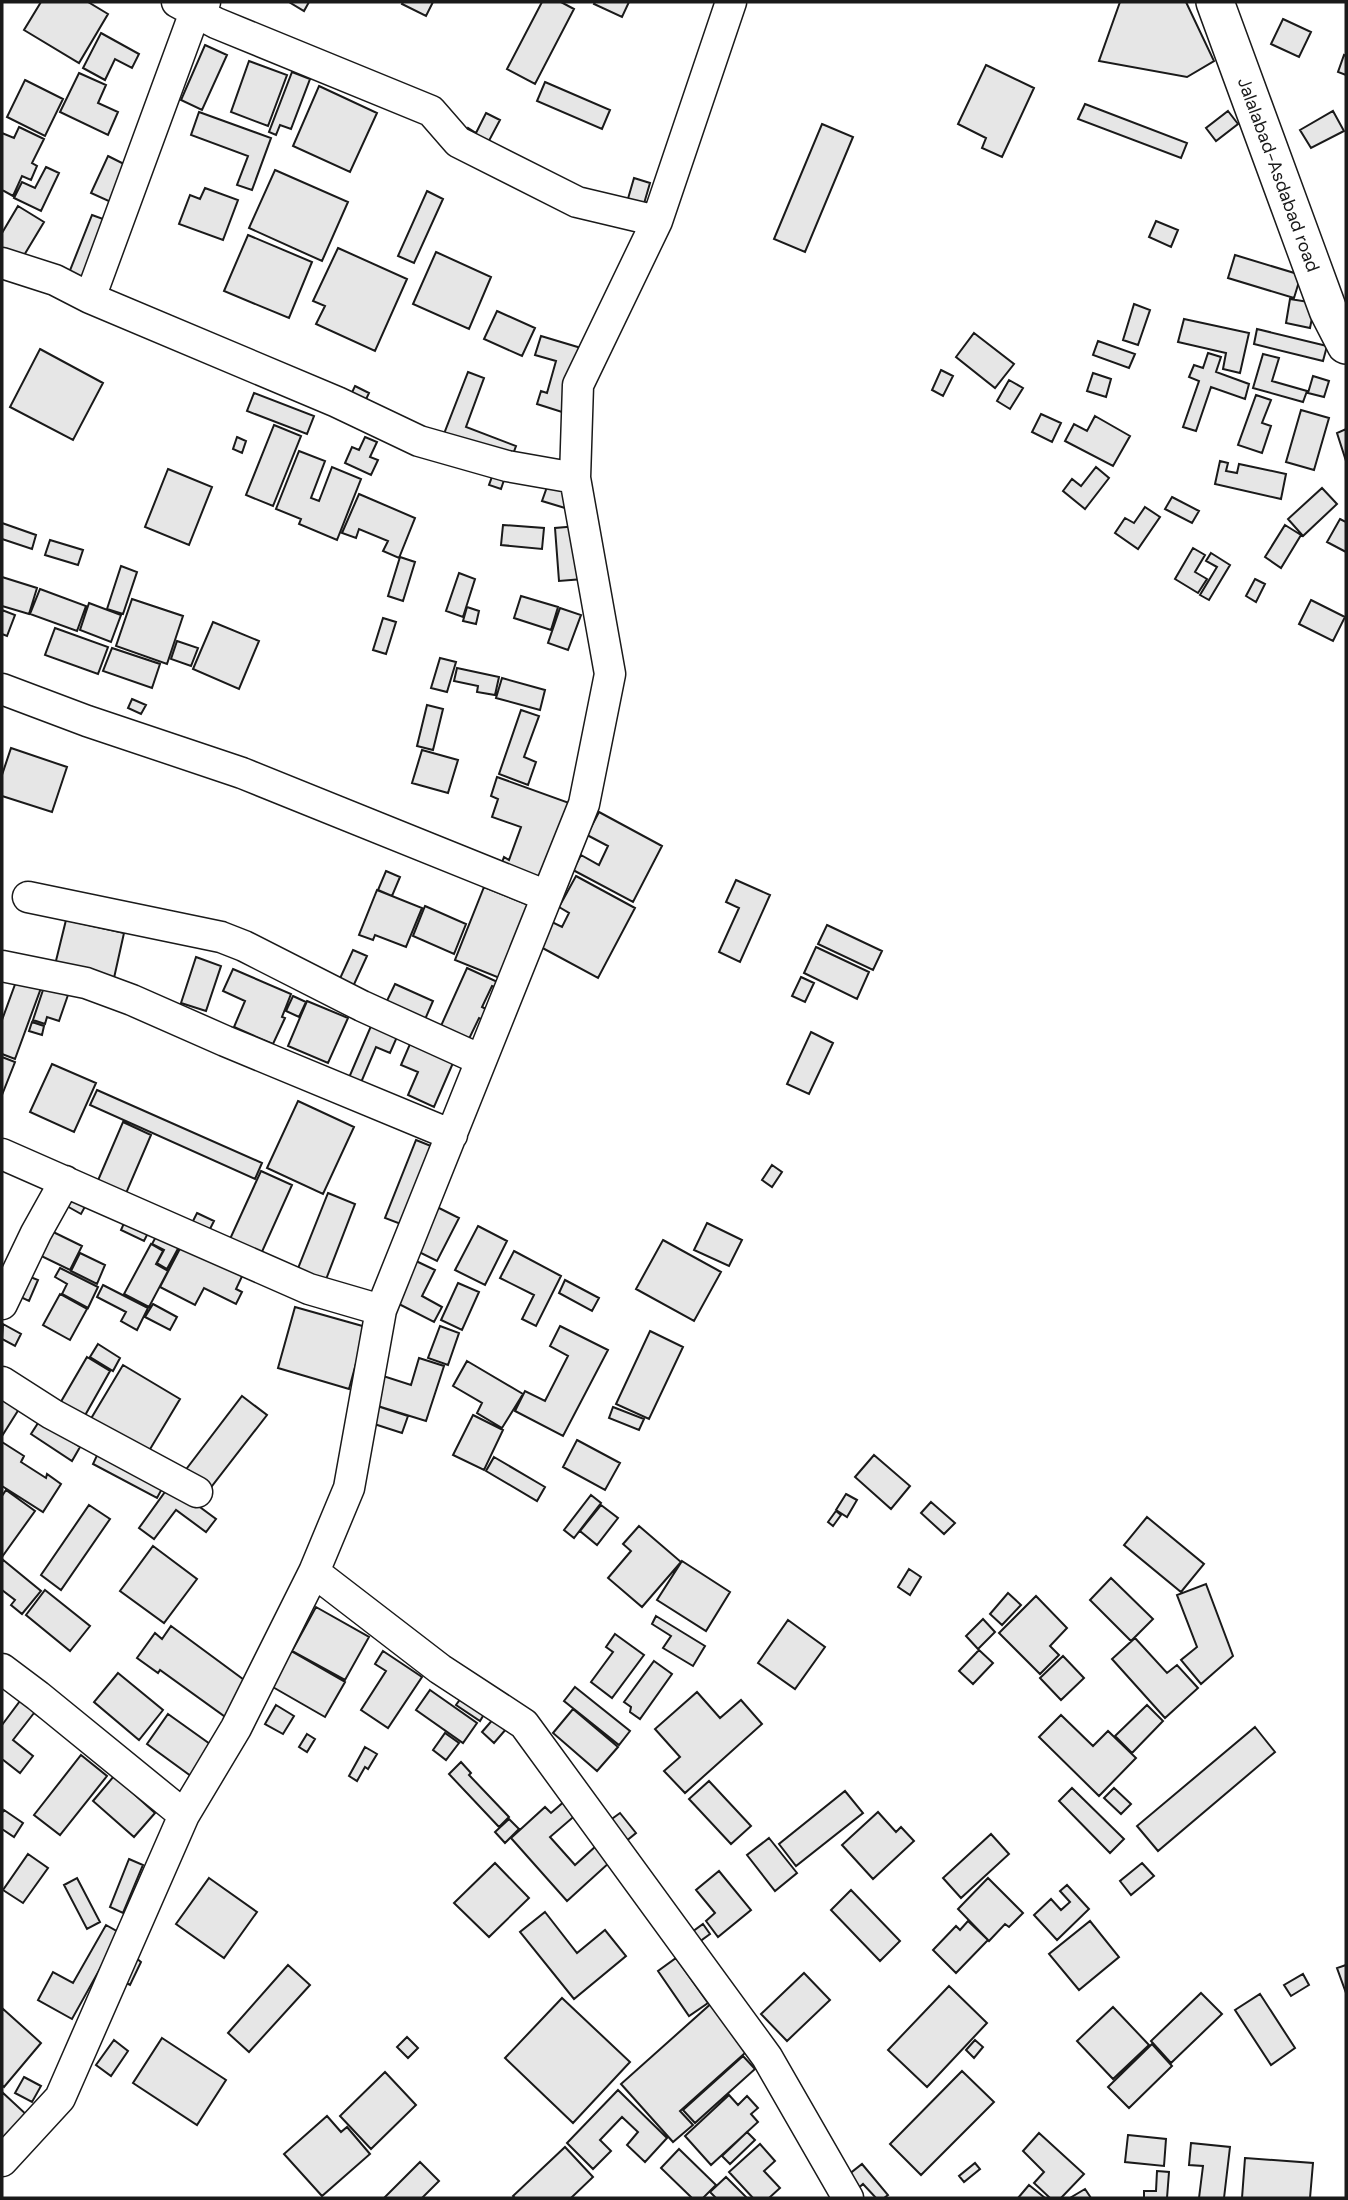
<svg xmlns="http://www.w3.org/2000/svg" width="1348" height="2200" viewBox="0 0 1348 2200" font-family="'DM Sans',sans-serif">
<style>
.building{fill:#e6e6e6;stroke:#1a1a1a;stroke-width:2}
.lines{fill:none;stroke-linecap:round;stroke-linejoin:round}
.minor-casing{stroke:#1a1a1a;stroke-width:33}
.major-casing{stroke:#1a1a1a;stroke-width:40}
.minor{stroke:#fff;stroke-width:30}
.major{stroke:#fff;stroke-width:37}
.labels{text-anchor:middle;dominant-baseline:central;stroke-width:5;stroke-linejoin:round;paint-order:stroke}
.street-label{font-size:18px;fill:#1a1a1a;stroke:#fff}
</style>
<rect width="100%" height="100%" fill="#fff"/>
<path class="building" d="M41,2H88L108,14L79,63L24,30Z
M289,2H309L304,11Z
M403,2H433L426,16L402,4Z
M542,2H561L574,9L535,84L507,69Z
M595,2H629L622,17L594,4Z
M1120,2H1186L1214,61L1187,77L1099,61Z
M1283,19L1311,32L1299,57L1271,44Z
M101,33L139,54L132,68L115,59L105,80L83,68Z
M205,45L227,55L202,110L181,100Z
M1344,55L1346,56V75L1338,72Z
M249,61L287,75L268,126L231,112Z
M986,65L1034,88L1002,157L982,148L986,138L958,124Z
M292,72L310,79L291,129L280,125L276,135L269,132Z
M79,73L106,85L98,103L118,112L108,135L60,112Z
M25,80L63,99L45,136L7,117Z
M545,82L610,110L602,129L537,101Z
M319,86L377,113L350,172L293,146Z
M1085,104L1187,143L1181,158L1078,119Z
M1228,111L1238,124L1216,141L1206,128Z
M1333,111L1344,131L1311,148L1300,130Z
M199,112L271,138L252,190L237,185L248,156L191,135Z
M486,113L500,120L483,152L461,141L468,128L476,133Z
M822,124L853,137L805,252L774,239Z
M19,127L44,139L32,163L37,166L31,180L22,176L13,196L2,190V133L14,138Z
M108,156L130,167L113,203L91,193Z
M46,167L59,173L41,211L14,198L22,182L35,188Z
M275,170L348,202L322,261L249,228Z
M634,178L650,183L643,207L627,202Z
M205,188L238,200L223,240L179,224L190,195L200,199Z
M427,191L443,199L414,263L398,256Z
M18,206L44,222L20,262L2,250V233Z
M92,215L106,220L80,283L67,278Z
M1156,221L1178,230L1171,247L1149,237Z
M248,235L312,262L289,318L224,291Z
M338,248L407,279L375,351L316,324L325,306L313,301Z
M436,252L491,277L469,329L413,304Z
M1235,255L1301,275L1294,298L1228,278Z
M1290,299L1315,303L1310,328L1286,323Z
M1134,304L1150,310L1138,345L1123,340Z
M497,311L535,328L522,356L484,339Z
M1184,319L1249,333L1240,373L1223,369L1226,353L1178,342Z
M1257,329L1327,346L1323,361L1254,344Z
M974,333L1014,364L995,388L956,357Z
M541,336L581,348L562,412L537,404L541,391L547,393L556,361L535,355Z
M1098,341L1135,354L1129,368L1093,355Z
M40,349L103,383L73,440L10,407Z
M1208,353L1221,357L1216,372L1249,384L1245,399L1211,387L1196,431L1183,427L1199,381L1189,377L1194,365L1203,368Z
M1263,354L1279,358L1272,381L1307,391L1303,402L1253,388Z
M941,370L953,376L943,396L932,390Z
M468,372L484,378L466,427L516,446L509,465L442,439Z
M1093,373L1111,379L1106,397L1087,391Z
M1313,376L1329,381L1324,397L1308,393Z
M1009,380L1023,388L1010,409L997,401Z
M355,386L369,393L361,410L347,403Z
M254,393L314,416L307,434L247,411Z
M1256,395L1271,400L1262,423L1271,426L1262,453L1238,445Z
M1301,410L1329,418L1314,470L1286,462Z
M1041,414L1061,423L1052,442L1032,432Z
M1095,416L1130,436L1113,466L1065,441L1074,424L1087,431Z
M274,425L301,436L273,506L246,495Z
M1346,429V461L1337,433Z
M237,437L246,441L242,453L233,449Z
M365,437L377,442L370,457L378,460L371,475L345,463L352,447L359,450Z
M299,451L325,461L311,498L319,501L332,467L361,479L337,540L299,524L301,519L276,509Z
M1220,461L1228,463L1226,471L1237,473L1239,464L1286,474L1281,499L1215,484Z
M1096,467L1109,478L1085,509L1063,491L1072,479L1081,486Z
M168,469L212,487L189,545L145,527Z
M493,474L505,477L501,489L489,485Z
M547,487L570,493L565,508L542,501Z
M1322,488L1337,504L1303,536L1288,519Z
M359,494L415,518L399,558L383,551L388,541L359,529L356,538L342,533Z
M1172,497L1199,511L1192,523L1165,509Z
M1145,507L1160,517L1138,549L1115,533L1125,518L1134,523Z
M1340,519L1346,522V552L1327,542Z
M2,523L36,535L32,549L2,539Z
M503,525L544,528L542,549L501,545Z
M1285,525L1301,535L1281,568L1265,557Z
M578,526L583,579L559,581L555,528Z
M50,540L83,550L78,565L45,555Z
M1193,548L1205,555L1195,572L1207,579L1198,593L1175,579Z
M1211,553L1230,565L1209,600L1200,595L1217,567L1206,561Z
M400,557L415,562L403,601L388,596Z
M121,566L137,572L123,614L107,609Z
M459,573L475,579L463,617L446,611Z
M2,577L37,588L29,614L2,606Z
M1255,579L1265,584L1256,602L1246,596Z
M40,589L86,606L77,631L30,614Z
M521,596L558,607L551,630L514,618Z
M132,599L183,616L167,664L116,646Z
M1311,600L1345,617L1333,641L1299,624Z
M89,603L121,615L111,642L80,630Z
M467,607L479,611L476,624L463,621Z
M560,608L581,615L568,650L548,643Z
M2,610L15,615L7,636L2,634Z
M383,618L396,622L386,654L373,650Z
M213,622L259,641L239,689L193,669Z
M55,628L108,647L98,674L45,655Z
M177,641L198,648L191,666L171,659Z
M112,648L160,664L152,688L103,671Z
M440,658L456,662L447,692L431,688Z
M457,668L499,677L495,695L477,692L478,686L454,681Z
M502,678L545,690L540,710L496,698Z
M132,699L146,705L141,714L128,708Z
M427,705L443,709L433,750L417,746Z
M521,710L539,716L524,757L536,762L528,785L499,774Z
M11,748L67,767L52,812L2,796V775Z
M422,750L458,760L448,793L412,783Z
M497,777L572,804L541,891L497,876L504,857L509,860L521,827L492,817L498,799L491,796Z
M599,812L662,846L633,902L573,870L581,855L599,865L608,846L587,835Z
M386,871L400,877L392,896L378,890Z
M576,876L635,908L598,978L537,945L550,921L562,927L569,913L559,907Z
M736,880L770,895L740,962L719,952L739,908L726,902Z
M484,887L531,906L502,979L455,960Z
M377,890L422,908L406,947L375,935L373,940L359,935Z
M425,906L466,924L454,954L413,936Z
M66,920L124,933L112,987L53,973Z
M827,925L882,951L873,970L818,944Z
M816,947L869,972L857,999L804,973Z
M353,950L367,956L351,991L337,985Z
M196,957L221,966L206,1011L181,1003Z
M467,968L502,984L500,989L492,986L482,1007L492,1012L487,1022L479,1018L466,1045L436,1037Z
M233,969L291,994L282,1017L285,1018L273,1044L234,1027L245,1001L223,991Z
M801,977L814,983L805,1002L792,996Z
M17,979L41,988L15,1059L2,1054V1020Z
M395,984L433,1001L423,1024L384,1007Z
M44,987L68,995L59,1021L47,1017L45,1024L33,1020Z
M293,996L306,1002L299,1017L286,1011Z
M307,1001L348,1018L328,1063L288,1046Z
M374,1019L400,1030L390,1053L376,1047L357,1092L345,1087Z
M32,1022L44,1026L42,1035L29,1031Z
M811,1032L833,1043L809,1094L787,1084Z
M410,1044L453,1063L434,1107L408,1095L418,1072L401,1065Z
M2,1057L15,1062L2,1095Z
M52,1064L96,1083L74,1132L30,1112Z
M97,1090L262,1163L255,1179L90,1105Z
M298,1101L354,1127L323,1194L267,1168Z
M123,1122L151,1135L124,1198L96,1185Z
M416,1140L436,1148L406,1226L385,1218Z
M772,1165L782,1172L772,1187L762,1180Z
M261,1171L292,1185L261,1254L230,1239Z
M64,1190L87,1203L81,1214L65,1205Z
M328,1193L355,1204L325,1282L297,1271Z
M435,1206L459,1218L437,1261L413,1249Z
M197,1213L214,1221L207,1235L190,1227Z
M128,1214L152,1225L144,1241L121,1230Z
M707,1223L742,1240L729,1266L694,1250Z
M478,1226L507,1241L485,1285L455,1270Z
M43,1227L82,1246L70,1270L31,1251Z
M159,1231L181,1243L167,1269L157,1263L164,1250L152,1244Z
M185,1239L245,1270L236,1289L242,1292L236,1304L204,1288L195,1305L160,1287Z
M663,1240L721,1272L694,1321L636,1289Z
M151,1244L163,1251L156,1264L168,1271L149,1307L124,1294Z
M514,1251L561,1276L536,1326L522,1319L534,1295L500,1278Z
M80,1253L105,1265L97,1284L71,1271Z
M416,1261L435,1270L422,1296L442,1307L434,1322L395,1302Z
M60,1268L98,1287L88,1308L62,1294L67,1284L55,1277Z
M23,1274L38,1280L29,1301L14,1294Z
M565,1280L599,1298L592,1311L559,1293Z
M458,1283L479,1292L462,1330L441,1320Z
M103,1285L148,1308L137,1330L121,1321L126,1312L97,1297Z
M60,1294L87,1309L70,1340L43,1325Z
M153,1304L177,1317L170,1330L145,1317Z
M295,1307L366,1327L349,1389L278,1368Z
M3,1324L21,1334L15,1346L2,1339Z
M440,1326L459,1333L448,1365L428,1358Z
M560,1326L608,1350L563,1436L515,1411L525,1391L545,1401L568,1356L550,1346Z
M650,1331L683,1347L649,1419L616,1404Z
M98,1344L120,1358L113,1371L90,1357Z
M87,1357L110,1371L79,1426L55,1412Z
M419,1358L444,1366L426,1421L368,1403L377,1374L411,1385Z
M467,1361L523,1394L502,1428L477,1413L482,1403L453,1386Z
M123,1365L180,1399L143,1461L86,1427Z
M242,1396L267,1415L205,1495L181,1476Z
M3,1398L19,1409L2,1436V1400Z
M371,1404L408,1416L402,1433L365,1421Z
M613,1407L644,1419L639,1430L609,1418Z
M473,1415L503,1430L484,1470L453,1455Z
M40,1420L80,1447L72,1461L31,1434Z
M577,1440L620,1463L605,1490L563,1467Z
M2,1442L24,1456L21,1462L46,1478L47,1474L61,1484L43,1512L2,1486Z
M99,1451L164,1485L157,1498L93,1464Z
M874,1455L910,1486L891,1509L855,1477Z
M494,1457L545,1487L537,1501L486,1471Z
M170,1485L216,1519L206,1532L176,1510L154,1539L139,1528Z
M6,1490L35,1511L2,1557V1496Z
M846,1494L857,1500L847,1517L836,1510Z
M591,1495L601,1503L574,1538L564,1530Z
M931,1502L955,1523L944,1534L921,1513Z
M89,1505L110,1519L61,1590L41,1575Z
M601,1505L618,1518L597,1545L580,1531Z
M836,1511L841,1515L833,1526L828,1522Z
M1147,1517L1204,1564L1181,1592L1124,1545Z
M639,1526L681,1562L642,1607L608,1578L631,1551L623,1544Z
M153,1546L197,1579L164,1623L120,1591Z
M2,1559L41,1591L22,1614L11,1605L15,1600L2,1590Z
M682,1561L730,1592L706,1631L657,1600Z
M909,1569L921,1577L910,1595L898,1587Z
M1111,1578L1153,1619L1131,1641L1090,1600Z
M1206,1584L1233,1656L1201,1684L1181,1660L1197,1647L1177,1595Z
M45,1590L90,1626L70,1651L26,1615Z
M1008,1593L1021,1605L1002,1625L990,1614Z
M1036,1596L1067,1628L1050,1646L1059,1655L1040,1674L999,1633Z
M316,1607L369,1637L345,1680L292,1651Z
M656,1616L705,1646L693,1666L663,1648L671,1636L652,1624Z
M983,1619L995,1632L978,1649L966,1636Z
M788,1620L825,1647L795,1689L758,1663Z
M171,1626L255,1688L231,1721L160,1670L158,1673L137,1658L155,1633L162,1639Z
M615,1634L644,1655L612,1698L591,1682L613,1652L606,1647Z
M1135,1638L1167,1673L1177,1665L1198,1688L1165,1718L1112,1659Z
M979,1650L993,1663L973,1684L959,1671Z
M291,1651L345,1682L325,1717L271,1686Z
M383,1651L422,1677L388,1728L361,1710L386,1671L375,1664Z
M1063,1656L1084,1678L1061,1700L1040,1678Z
M654,1661L672,1674L640,1719L630,1712L631,1707L624,1702Z
M118,1673L163,1710L139,1740L94,1702Z
M575,1687L630,1731L619,1745L564,1701Z
M430,1690L477,1723L463,1743L416,1710Z
M466,1691L489,1706L480,1721L456,1705Z
M697,1692L720,1718L741,1700L762,1724L685,1793L664,1771L680,1757L655,1729Z
M23,1697L45,1714L41,1718L34,1713L13,1740L33,1756L20,1773L2,1759V1725Z
M276,1705L294,1716L283,1734L265,1724Z
M1147,1705L1163,1721L1132,1753L1115,1736Z
M573,1709L618,1747L597,1771L553,1733Z
M168,1714L217,1749L195,1779L147,1744Z
M1061,1715L1093,1746L1108,1731L1136,1758L1099,1796L1039,1737Z
M495,1717L507,1728L494,1743L482,1732Z
M1255,1727L1275,1752L1158,1851L1137,1826Z
M445,1733L459,1743L446,1760L433,1750Z
M307,1734L315,1739L307,1752L299,1747Z
M365,1747L377,1754L368,1769L365,1767L357,1781L349,1776Z
M81,1755L107,1776L60,1835L34,1815Z
M461,1762L471,1773L469,1775L509,1817L499,1827L449,1774Z
M114,1776L155,1813L134,1837L93,1801Z
M709,1781L751,1826L731,1844L689,1799Z
M1072,1788L1124,1839L1110,1853L1059,1801Z
M1114,1788L1131,1804L1121,1814L1104,1798Z
M845,1791L863,1813L796,1866L779,1844Z
M566,1800L578,1813L550,1837L575,1865L596,1846L610,1862L567,1901L511,1838L545,1807L551,1813Z
M4,1810L23,1823L14,1837L2,1829V1813Z
M878,1812L896,1832L901,1827L914,1841L873,1879L842,1845Z
M620,1813L636,1833L625,1842L609,1821Z
M509,1819L519,1829L505,1843L495,1832Z
M991,1834L1009,1854L961,1898L943,1878Z
M769,1838L797,1873L775,1891L747,1855Z
M28,1854L48,1868L23,1903L3,1890Z
M129,1859L143,1865L123,1913L110,1907Z
M495,1863L529,1898L489,1937L454,1903Z
M1142,1863L1154,1876L1131,1895L1120,1881Z
M719,1871L751,1910L718,1937L706,1921L715,1913L696,1890Z
M77,1878L100,1922L87,1929L64,1885Z
M209,1878L257,1912L224,1958L176,1924Z
M988,1878L1023,1913L1009,1927L1005,1924L989,1941L958,1909Z
M1067,1885L1089,1909L1057,1940L1034,1915L1051,1899L1061,1910L1070,1902L1060,1891Z
M851,1890L900,1941L880,1961L831,1910Z
M545,1912L577,1953L605,1930L626,1956L574,1999L520,1932Z
M968,1921L988,1940L956,1973L933,1950L956,1926L960,1930Z
M1090,1921L1119,1957L1079,1990L1049,1954Z
M703,1924L710,1934L699,1942L692,1932Z
M106,1925L120,1933L72,2019L38,2000L53,1972L73,1983Z
M130,1953L141,1962L130,1985L118,1979Z
M676,1958L708,2003L689,2016L658,1971Z
M288,1965L310,1985L249,2052L228,2033Z
M1346,1965V1993L1337,1968Z
M804,1973L830,2000L787,2041L761,2014Z
M1303,1974L1309,1985L1291,1996L1284,1985Z
M949,1986L987,2023L927,2087L888,2050Z
M1201,1993L1222,2014L1171,2063L1151,2041Z
M1260,1994L1295,2048L1271,2065L1235,2010Z
M562,1998L630,2062L573,2123L505,2058Z
M714,2001L754,2045L680,2111L693,2125L673,2142L621,2084Z
M1113,2007L1149,2045L1113,2079L1077,2041Z
M2,2008L41,2043L4,2087L2,2085Z
M407,2037L418,2048L408,2058L397,2047Z
M162,2038L226,2080L197,2125L133,2083Z
M114,2040L128,2051L111,2076L96,2065Z
M975,2040L983,2047L974,2058L966,2050Z
M1152,2044L1172,2066L1129,2108L1108,2087Z
M743,2056L755,2069L695,2123L683,2110Z
M962,2071L994,2102L921,2175L890,2144Z
M385,2072L416,2105L371,2149L340,2116Z
M24,2077L41,2086L32,2102L15,2093Z
M618,2090L667,2138L645,2162L627,2145L638,2132L622,2117L600,2140L611,2151L593,2169L567,2143Z
M2,2092L29,2117L2,2148Z
M729,2095L738,2105L747,2096L758,2108L751,2114L758,2122L711,2165L685,2136Z
M327,2116L341,2132L347,2127L370,2154L322,2196L284,2154Z
M747,2132L755,2140L730,2164L722,2156Z
M1039,2133L1084,2174L1061,2198H1050L1034,2183L1044,2172L1023,2151Z
M1128,2135L1166,2139L1164,2166L1125,2162Z
M1191,2143L1230,2147L1224,2198H1199L1203,2166L1189,2165Z
M760,2144L775,2161L764,2171L780,2188L769,2198H753L729,2172Z
M565,2147L593,2177L571,2198H515L513,2196Z
M679,2149L716,2185L703,2198H692L661,2168Z
M1245,2158L1313,2163L1310,2198H1242Z
M420,2162L439,2181L422,2198H384Z
M975,2163L980,2169L964,2182L959,2176Z
M862,2164L888,2195L884,2198H876L863,2184L854,2192L843,2179Z
M1157,2171L1169,2172L1167,2198H1144V2191H1156Z
M726,2177L747,2198H716L710,2192Z
M1029,2185L1045,2198H1018Z
M1085,2189L1091,2198H1070Z"/>
<g class="lines">
<defs>
<path id="minor" d="M177,2L216,23L431,111L458,142L577,202L657,221
M2,263L55,280L90,298L337,402L419,441L507,466L575,478
M90,298L195,12L205,2
M2,689L87,721L242,773L547,896
M28,897L221,937L244,946L362,1006L481,1060
M2,966L86,983L132,1000L225,1041L452,1135
M2,1154L309,1289L381,1310
M2,1304L36,1233L65,1181
M2,1382L52,1414L197,1492
M314,1572L440,1669L524,1724L767,2057L848,2198
M2,1669L38,1696L184,1815
M2,2161L60,2098L184,1815L236,1728L314,1572L349,1488L381,1310L584,804L610,674L575,478L578,385L657,221L731,2"/>
<g id="major">
<path id="s1" d="M1215,2L1328,310L1346,345"/>
</g>
</defs>
<use href="#minor" class="minor-casing"/>
<use href="#major" class="major-casing"/>
<use href="#minor" class="minor"/>
<use href="#major" class="major"/>
</g>
<g class="labels">
<g class="street-label">
<text stroke="none"><textPath href="#s1" startOffset="184">Jalalabad-Asdabad road</textPath></text>
</g>
</g>
<rect width="1348" height="2200" fill="none" stroke="#1a1a1a" stroke-width="7"/>
</svg>
